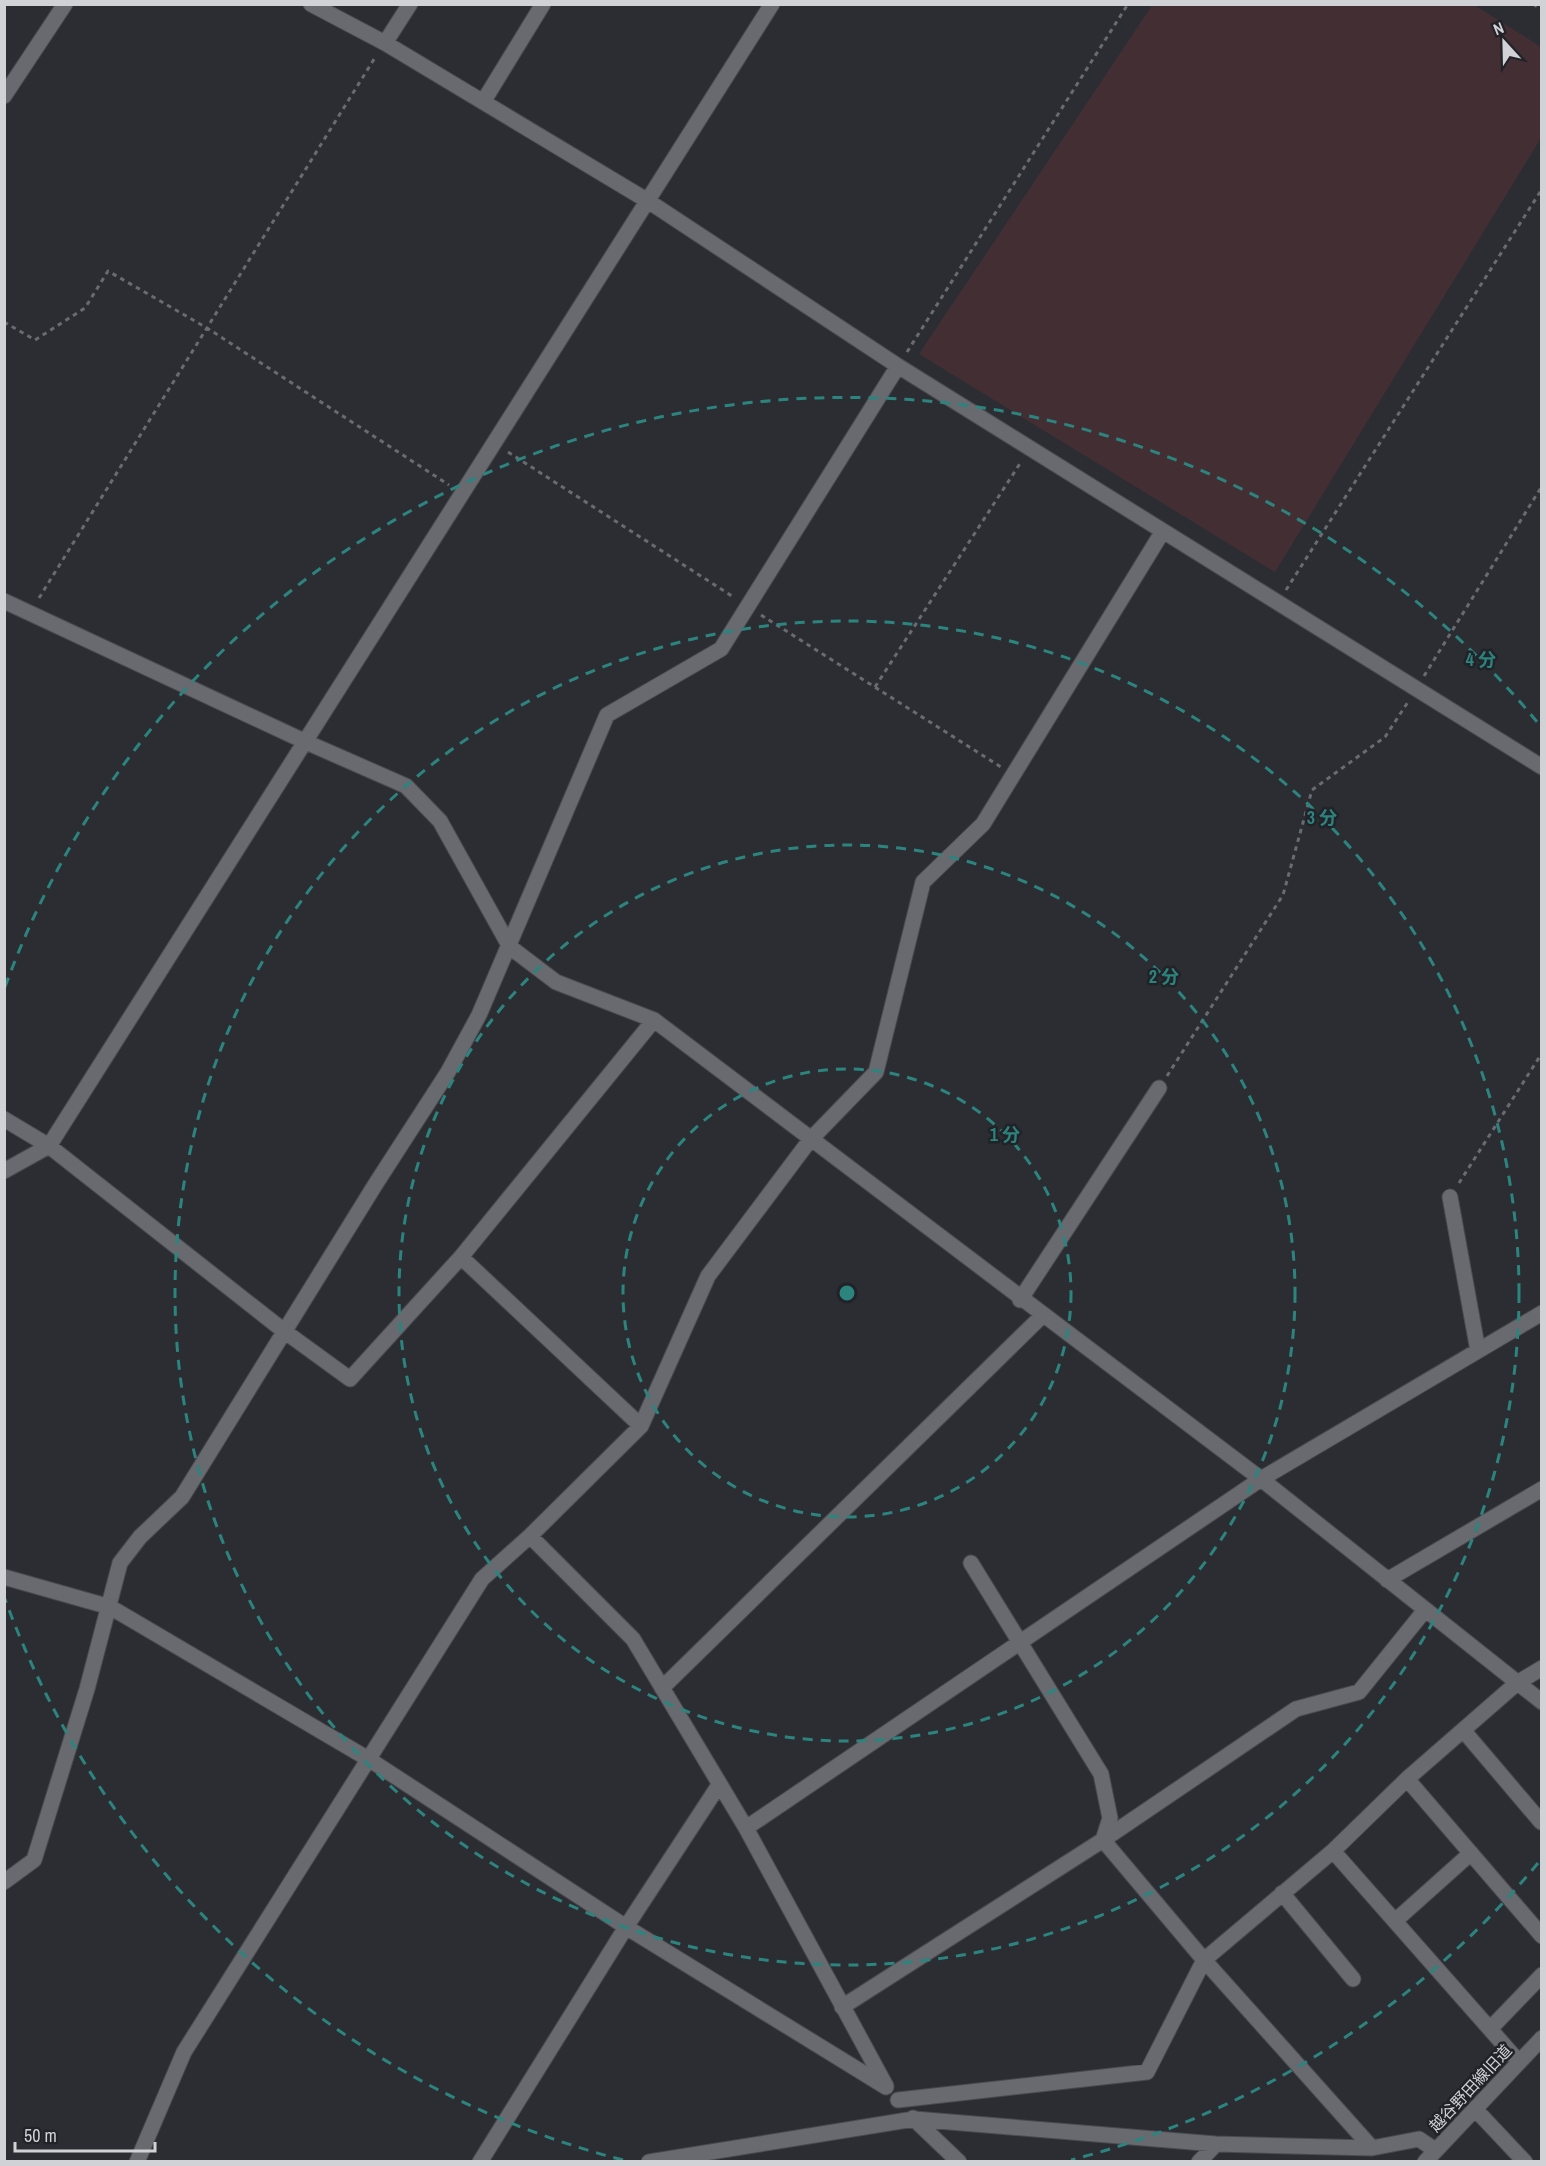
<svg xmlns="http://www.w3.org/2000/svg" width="1546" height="2166" viewBox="0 0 1546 2166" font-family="'Archivo Narrow','Noto Sans JP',sans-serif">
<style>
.education{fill:#432f33}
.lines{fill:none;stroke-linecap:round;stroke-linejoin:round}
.minor-casing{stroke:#494a4f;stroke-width:17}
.path{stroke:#6a6b71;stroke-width:3;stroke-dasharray:4.5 4.5;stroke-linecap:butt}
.minor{stroke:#686a70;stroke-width:15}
.ring{fill:none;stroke:#2c847e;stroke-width:3;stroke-dasharray:10 8}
.labels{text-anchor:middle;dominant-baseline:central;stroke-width:5;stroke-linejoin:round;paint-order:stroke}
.street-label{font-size:16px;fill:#d1d2d6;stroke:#222329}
.centre{fill:#2c847e;stroke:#222329;stroke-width:3}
.ring-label{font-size:18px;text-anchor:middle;font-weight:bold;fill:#2c847e;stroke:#222329;stroke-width:5;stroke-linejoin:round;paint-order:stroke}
</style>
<rect width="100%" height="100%" fill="#2c2d33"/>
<path class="education" d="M1153,4L1474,5L1541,47V138L1275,572L919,354Z"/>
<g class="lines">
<defs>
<path id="minor" d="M311,4L385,43L648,201L898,366L1542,767
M385,43L410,4
M4,96L65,4
M483,102L543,4
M4,601L306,742L406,786L440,821L510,947L556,982L654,1020L1261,1479L1542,1702
M4,1119L49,1146L284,1331L350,1379L461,1257L654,1020
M4,1171L49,1146L772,4
M1450,1197L1478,1351
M461,1257L641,1426
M1020,1300L1159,1088
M530,1536L633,1639L746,1828L886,2086
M971,1563L1101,1774L1110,1818L1103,1840
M4,1577L110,1607L370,1760L626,1927L886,2087
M1387,1580L1542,1489
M662,1688L1042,1316
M1463,1730L1541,1822
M1407,1779L1542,1936
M746,1828L1261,1479L1542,1313
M1103,1840L1296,1709L1359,1692L1425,1610
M1333,1851L1519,2062
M4,1882L34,1860L87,1689L120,1563L140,1537L182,1497L375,1185L448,1072L479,1015L607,715L721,649L898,366
M1282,1893L1353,1979
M1395,1921L1471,1853
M842,2007L1103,1840L1204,1960L1372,2148
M1490,2029L1542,1975
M898,2100L1147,2072L1204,1960L1333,1851L1407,1779L1517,1683L1542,1668
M1475,2109L1525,2162
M913,2118L959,2162
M137,2162L184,2052L482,1579L530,1536L641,1426L708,1276L810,1140L876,1072L923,882L983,824L1163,531
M480,2162L626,1927L719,1785
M649,2162L914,2119L1216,2144L1372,2148L1419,2139L1435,2150
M1199,2162L1216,2144
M1425,2162L1542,2038"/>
</defs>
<use href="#minor" class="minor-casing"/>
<path class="path" d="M1533,4L1542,10
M4,322L35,340L85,308L108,271L207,328L449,485
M907,352L1128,4
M508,452L735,598
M1286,590L1542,189
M39,598L376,56
M761,615L1001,767
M1424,676L1542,486
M875,687L1021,462
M1167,1076L1283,895L1312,790L1385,737L1408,702
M1459,1183L1542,1053"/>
<use href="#minor" class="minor"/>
</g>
<g class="ring">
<circle cx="847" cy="1293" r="224"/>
<circle cx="847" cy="1293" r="448"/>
<circle cx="847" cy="1293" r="672"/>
<path d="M1538 1863A896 896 0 0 1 1071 2160M623 2160A896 896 0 0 1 5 1599M5 987A896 896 0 0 1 1538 723"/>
</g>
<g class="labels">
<g class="street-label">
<text transform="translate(1470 2088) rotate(-47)">越谷野田線旧道</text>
</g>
</g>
<circle cx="847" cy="1293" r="9" class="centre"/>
<g class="ring-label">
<text x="1481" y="666">4 分</text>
<text x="1322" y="824">3 分</text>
<text x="1164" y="983">2 分</text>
<text x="1005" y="1141">1 分</text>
</g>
<rect width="1546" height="2166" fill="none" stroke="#d1d2d6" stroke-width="12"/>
<g transform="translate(1504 42) rotate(338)" stroke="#222329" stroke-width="4.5" paint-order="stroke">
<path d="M0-4.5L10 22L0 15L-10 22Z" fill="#d1d2d6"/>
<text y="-9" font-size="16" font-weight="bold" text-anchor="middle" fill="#d1d2d6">N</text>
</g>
<path d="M15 2142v9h140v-9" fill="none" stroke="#d1d2d6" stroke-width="3"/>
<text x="24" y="2142" font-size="18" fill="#d1d2d6" stroke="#222329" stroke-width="4.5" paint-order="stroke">50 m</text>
</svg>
